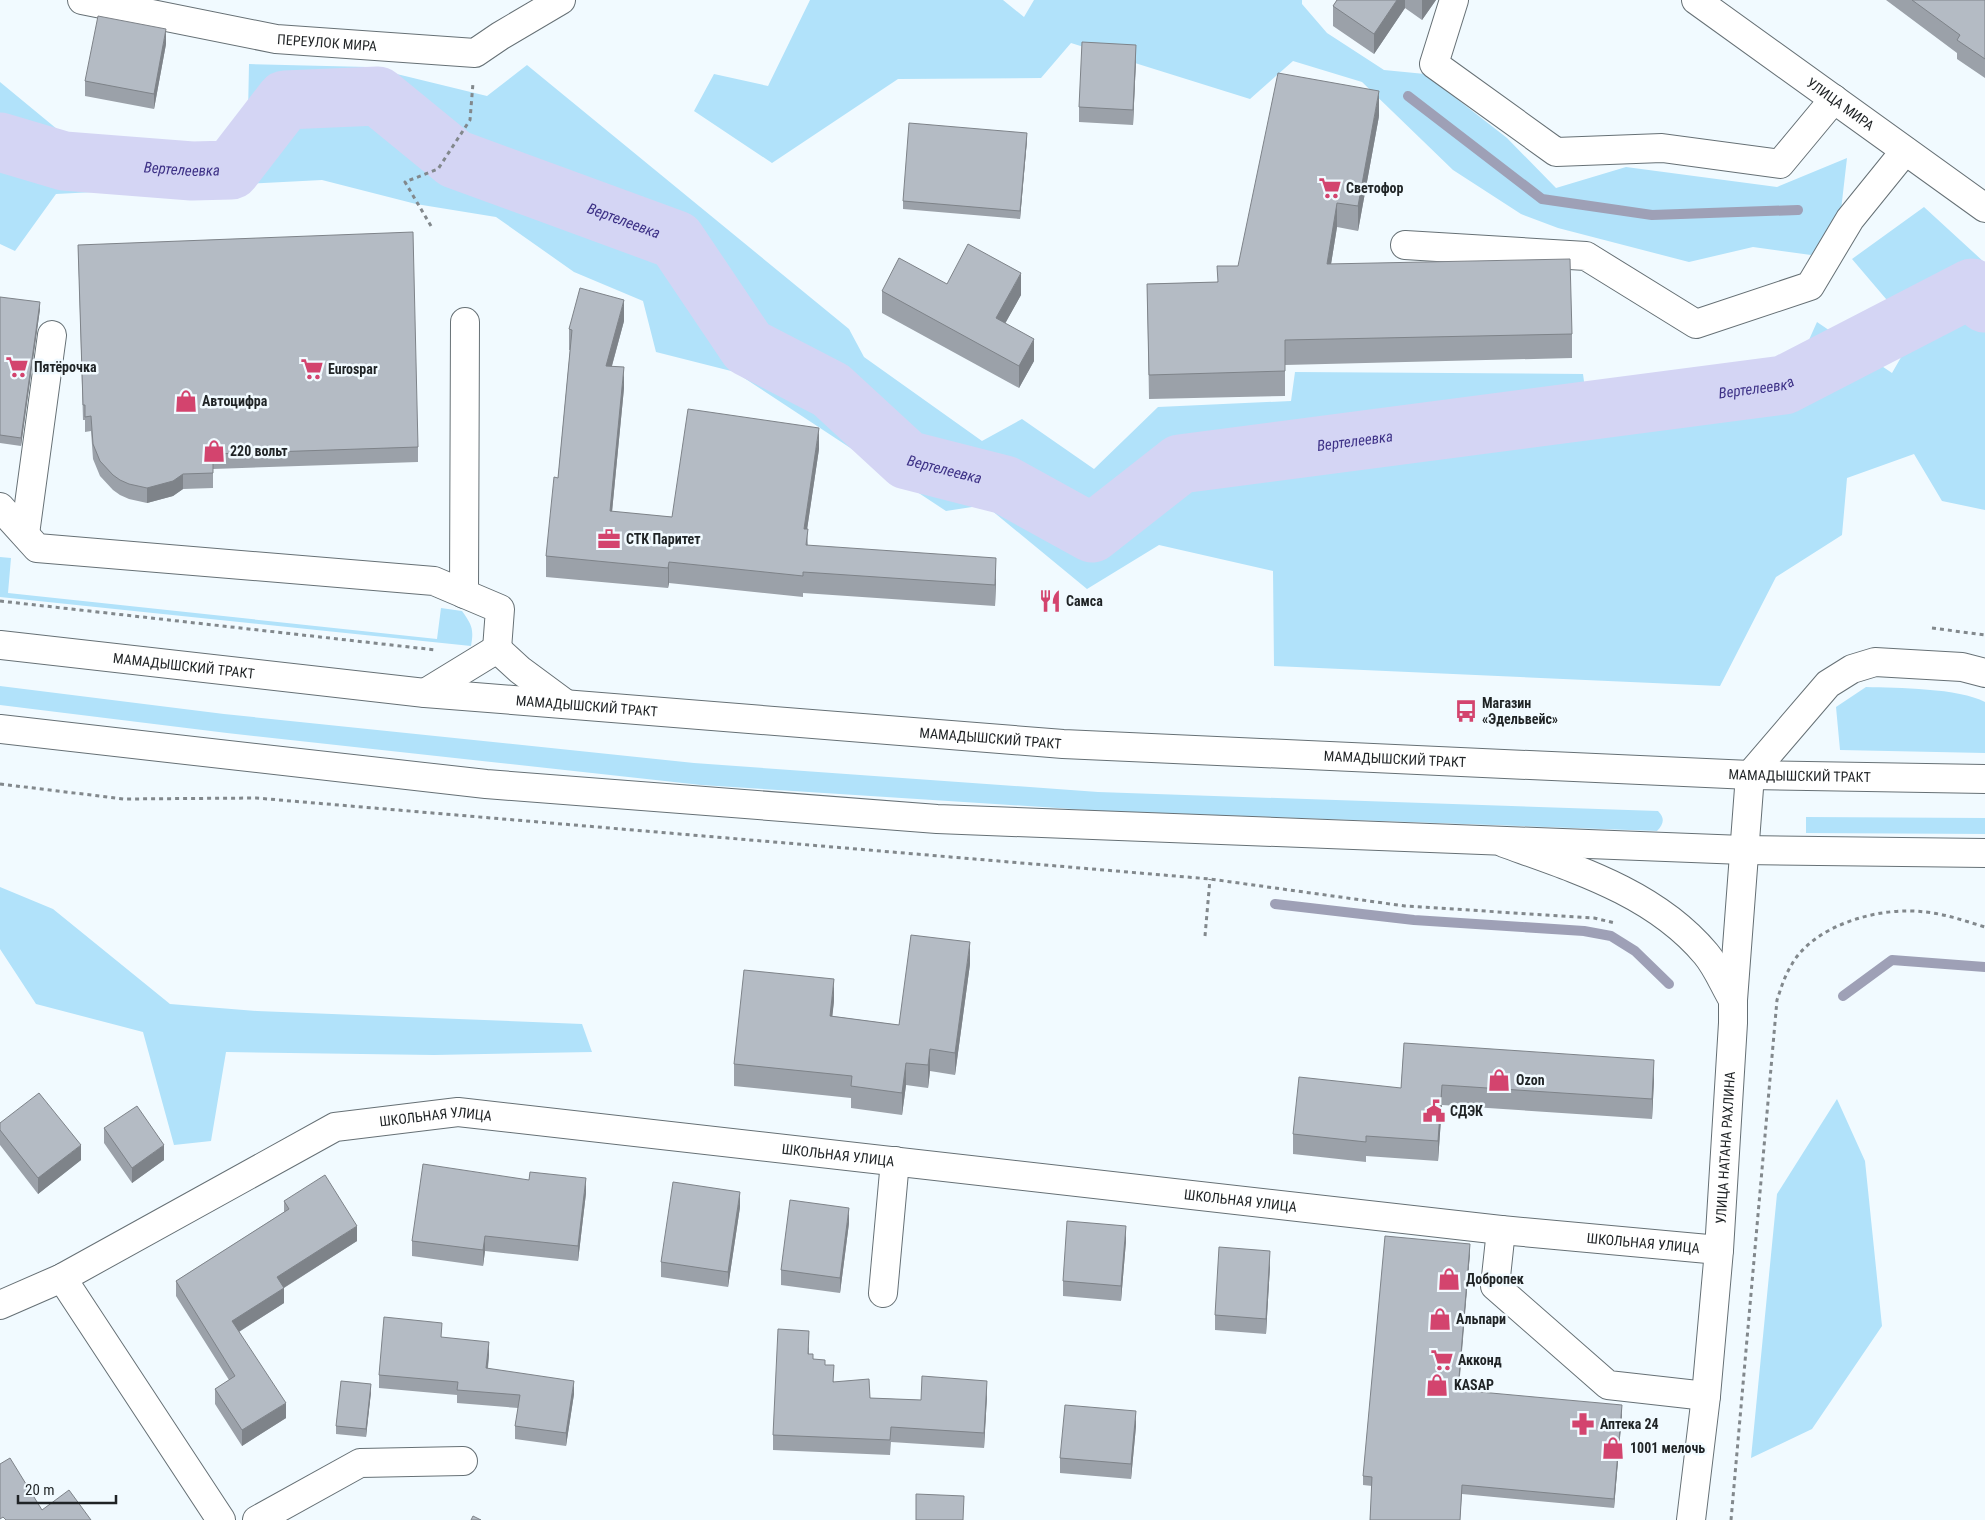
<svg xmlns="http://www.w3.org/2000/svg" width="1985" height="1520" viewBox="0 0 1985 1520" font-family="'Roboto Condensed',sans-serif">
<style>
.green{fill:#b1e2fa}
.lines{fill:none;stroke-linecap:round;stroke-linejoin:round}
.stream{stroke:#9ea0b6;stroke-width:10}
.river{stroke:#d4d5f4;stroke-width:59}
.minor-casing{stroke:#667075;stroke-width:30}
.major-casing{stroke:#667075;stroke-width:30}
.path{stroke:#82888c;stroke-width:3;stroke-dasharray:4 4;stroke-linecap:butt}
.minor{stroke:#fff;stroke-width:28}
.major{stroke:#fff;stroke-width:28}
.wall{fill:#9ba1a9}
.shaded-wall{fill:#7e8389}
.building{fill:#b4bbc4;stroke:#7e8389}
.labels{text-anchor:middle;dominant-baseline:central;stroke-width:5;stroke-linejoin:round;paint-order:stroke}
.street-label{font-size:14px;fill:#1f2325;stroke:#f1faff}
.poi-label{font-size:14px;font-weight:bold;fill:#1f2325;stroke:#f1faff;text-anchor:start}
.water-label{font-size:15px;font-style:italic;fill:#3d3186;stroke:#f1faff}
</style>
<rect width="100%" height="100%" fill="#f1faff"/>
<path class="green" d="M810,0H1003L1024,17L1034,0H1302V4L1327,33L1384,70L1425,74L1507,138L1556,188L1626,167L1777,187L1847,158L1840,219L1811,255L1753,247L1689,262L1558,228L1521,214L1453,170L1362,82L1293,61L1250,99L1071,43L1041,78L898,79L772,163L694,111L714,74L768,86Z
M249,64L368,67L487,96L527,65L849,329L864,357L982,441L1022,419L1094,469L1158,407L1291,401L1295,372L1583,374L1587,403L1795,371L1817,322L1892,373L1915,333L1852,259L1924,207L1985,263V510L1942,501L1914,454L1847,478L1842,535L1776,577L1720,686L1274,666L1273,571L1159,545L1087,589L985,505L946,511L735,372L656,352L643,301L574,272L496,217L416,204L322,180L56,194L15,251L0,244V82L63,134L220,154L248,113Z
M0,557L11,558L8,593L437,639L441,608L462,611C472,625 474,629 471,646L0,597Z
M0,686L224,714L694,763L1098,792L1658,811C1665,818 1664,824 1657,831L1103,811L701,785L227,733L0,705Z
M1866,687C1897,688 1959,688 1985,702V753L1840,750L1836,707Z
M1806,817L1985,818V834L1806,833Z
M0,887L53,909L170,1004L257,1011L582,1024L592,1052L434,1055L226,1052L211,1141L174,1145L143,1032L36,1004L0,949Z
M1837,1099L1865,1161L1882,1326L1812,1429L1751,1458L1777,1194Z"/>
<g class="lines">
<path class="stream" d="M1408,96L1542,199L1652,215L1798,210
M1275,904L1414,920L1584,931L1611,936L1635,951L1669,984
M1843,996L1892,960L1985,967"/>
<path class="river" id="s1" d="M0,142L64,161L192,171L231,170L285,100L378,96L455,159L676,240L748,347L831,390L907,460L1005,485L1092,533L1180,464L1784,385L1972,288L1985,303"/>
<defs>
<g id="minor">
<path id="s2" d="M82,0L276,39L475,53L500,36L561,0"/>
<path d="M1454,0L1434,64L1556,152L1662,148L1780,164L1834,99"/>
<path id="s3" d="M1696,0L1985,208"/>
<path d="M1405,245L1586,256L1696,324L1810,286L1850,219L1905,151"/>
<path d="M0,507L37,548L434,581L500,609L497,649"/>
<path d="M25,534L52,335"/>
<path d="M464,594L465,322"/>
<path d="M497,649L520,670L566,704"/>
<path d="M425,693L497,649"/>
<path d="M1504,843C1576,869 1655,893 1706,954C1717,967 1724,985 1733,1000"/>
<path d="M1501,1230L1495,1286L1608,1385L1706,1396"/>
<path d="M62,1278L221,1520"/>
<path d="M883,1293L895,1161"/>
<path id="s4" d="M0,1305L62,1278L335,1127L458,1112L1501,1230L1719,1250"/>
<path d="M257,1520L360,1463L463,1461"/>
<path id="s5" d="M1691,1520L1706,1396L1719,1250L1733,1023V1000L1750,775L1828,684L1852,669L1875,662L1962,667L1985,673"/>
</g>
<g id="major">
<path id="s6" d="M0,645L425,693L1063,744L1750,775L1985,779"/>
<path d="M0,729L486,784L937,819L1743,850L1985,853"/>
</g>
</defs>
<use href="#minor" class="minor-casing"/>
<use href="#major" class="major-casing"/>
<path class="path" d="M431,226L405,182L438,169L470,120L473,83
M0,601L436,650
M1932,628L1985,635
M0,784L124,799L256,798L1210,879L1405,906L1594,918L1615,923
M1205,936L1210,879
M1731,1520L1777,1000C1781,988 1785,975 1792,964C1815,924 1882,906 1925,912C1946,914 1965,921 1985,927"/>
<use href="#minor" class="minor"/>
<use href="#major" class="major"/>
</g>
<path class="wall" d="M1337,0H1436L1422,20L1405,8L1374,54L1333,26V6Z
M1886,0H1985V78L1957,59V53Z
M166,44L154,109L85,96V81Z
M1136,60L1133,125L1079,122V107Z
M1379,116L1358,231L1337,227L1331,264L1572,334V358L1285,365V396L1149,399L1147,284L1217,282L1238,266Z
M1027,140L1020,219L903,209V201Z
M78,245L418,447V462L213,469V488L183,489L173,496L147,503L129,499L120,495L113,490L100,476L93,459L91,431L85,432V420H83Z
M947,284L1021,295L1005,323L1034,361L1019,388L882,313V291Z
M0,297L40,309L21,446L0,443Z
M624,321L612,366L624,388L612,512L672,517L819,449L807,529L808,546L996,579L995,606L803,593V597L669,583L668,588L546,577V556L558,478L570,350H569V329Z
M970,964L955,1075L930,1071L928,1088L906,1085L902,1115L851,1108V1098L734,1086V1064L834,1001L832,1016L899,1025Z
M1404,1043L1654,1080L1652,1119L1442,1105L1438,1161L1366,1156V1162L1293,1154V1134L1401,1088Z
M0,1123L81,1160L38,1194L0,1145Z
M104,1128L164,1160L132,1183L104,1143Z
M586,1193L578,1261L485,1251L483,1266L412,1256V1241Z
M284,1201L357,1241L284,1288V1303L239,1332L286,1418L242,1446L215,1404V1389L229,1380L176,1296V1281L284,1212Z
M740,1207L728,1287L661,1277V1262Z
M849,1223L840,1293L781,1285V1270Z
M1126,1241L1121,1301L1063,1296V1281Z
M1470,1253L1458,1390L1622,1414L1614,1508L1462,1494L1460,1520H1370L1372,1486L1363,1485V1476Z
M1270,1266L1266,1334L1215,1330V1315Z
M442,1338L489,1355L488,1368L574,1394L566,1446L515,1439V1426L518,1408L457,1403V1395L379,1388V1375Z
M809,1346V1354L813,1359L825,1365L834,1382L870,1398L921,1400L987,1396L984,1448L891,1442L890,1455L773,1450V1435Z
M371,1392L366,1437L336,1434V1426Z
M1136,1426L1131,1479L1060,1473V1458Z"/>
<path class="shaded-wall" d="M1397,0H1405V8L1374,54V34Z
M1422,0H1436L1422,20Z
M166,29V44L154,109V94Z
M1136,45V60L1133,125V110Z
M1379,91V116L1358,231V206Z
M1027,133V140L1020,219V211Z
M1337,203V227L1327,289V264Z
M1021,273V295L996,340V318Z
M624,300V321L606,387V366Z
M40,302V309L21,446V438Z
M1034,339V361L1019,388V366Z
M624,367V388L610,532V511Z
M819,428V449L804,550V529Z
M183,474V489L173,496L147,503V488Z
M996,558V579L995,606V585Z
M669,562V583L668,588V568Z
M970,942V964L955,1075V1053Z
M834,979V1001L830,1038V1016Z
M930,1049V1071L928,1088V1065Z
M1654,1060V1080L1652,1119V1099Z
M906,1063V1085L902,1115V1093Z
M1442,1085V1105L1438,1161V1141Z
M81,1145V1160L38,1194V1178Z
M164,1145V1160L132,1183V1168Z
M586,1178V1193L578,1261V1246Z
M740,1192V1207L728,1287V1272Z
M849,1208V1223L840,1293V1278Z
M357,1226V1241L277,1292V1277Z
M1126,1226V1241L1121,1301V1286Z
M485,1236V1251L483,1266V1250Z
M1470,1244V1253L1458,1400V1390Z
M1270,1251V1266L1266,1334V1319Z
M284,1288V1303L232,1336V1321Z
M489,1342V1355L486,1381V1368Z
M574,1381V1394L566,1446V1433Z
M987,1381V1396L984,1448V1433Z
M371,1384V1392L366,1437V1429Z
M286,1403V1418L242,1446V1430Z
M1622,1405V1414L1614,1508V1499Z
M1136,1411V1426L1131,1479V1464Z"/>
<path class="building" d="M1337,0H1397L1374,34L1333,6Z
M1912,0H1985V59L1957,40L1960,35Z
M98,16L166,29L154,94L85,81Z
M1082,42L1136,45L1133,110L1079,107Z
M1278,73L1379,91L1358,206L1337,203L1327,264L1570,259L1572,334L1285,340V371L1149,375L1147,284L1218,282L1217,266H1238Z
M909,123L1027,133L1020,211L903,201Z
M413,232L418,447L213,454V473L183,474L173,481L147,488L129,484L120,480L113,475L100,461L93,444L91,416L85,417V405H83L78,245Z
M968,244L1021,273L996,318L1034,339L1019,366L882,291L899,258L947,284Z
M580,288L624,300L606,366L624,367L610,511L672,517L688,409L819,428L804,529H808L806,545L996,558L995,585L803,572V576L669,562L668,568L546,556L554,477L558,478L572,330L569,329Z
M0,297L40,302L21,438L0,435Z
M911,935L970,942L955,1053L930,1049L928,1065L906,1063L902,1093L851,1086L852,1076L734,1064L744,970L834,979L830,1016L899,1025Z
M1404,1043L1654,1060L1652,1099L1442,1085L1438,1141L1366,1136V1142L1293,1134L1299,1077L1401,1088Z
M39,1093L81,1145L38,1178L0,1130V1123Z
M137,1106L164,1145L132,1168L104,1128Z
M423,1164L529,1180L530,1172L586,1178L578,1246L485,1236L483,1250L412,1241Z
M325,1175L357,1226L277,1277L284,1288L232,1321L286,1403L242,1430L215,1389L235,1376L176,1281L289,1209L284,1201Z
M673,1182L740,1192L728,1272L661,1262Z
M790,1200L849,1208L840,1278L781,1270Z
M1067,1221L1126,1226L1121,1286L1063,1281Z
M1385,1236L1470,1244L1458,1390L1622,1405L1614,1499L1462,1485L1460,1520H1370L1372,1477L1363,1476Z
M1219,1247L1270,1251L1266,1319L1215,1315Z
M384,1317L442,1323L441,1337L489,1342L486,1368L574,1381L566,1433L515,1426L520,1395L457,1390L458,1382L379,1375Z
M778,1329L809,1331L808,1354H813V1359L825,1360V1365H834L833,1382L869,1379L870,1398L921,1400L922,1376L987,1381L984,1433L891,1427L890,1440L773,1435Z
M341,1381L371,1384L366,1429L336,1426Z
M1065,1405L1136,1411L1131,1464L1060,1458Z
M10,1458L42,1510L69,1490L91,1520H6L3,1517L0,1519V1464Z
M916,1494L964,1496L963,1520H916Z
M473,1516L481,1520H471Z"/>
<defs>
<symbol id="supermarket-bare" viewBox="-9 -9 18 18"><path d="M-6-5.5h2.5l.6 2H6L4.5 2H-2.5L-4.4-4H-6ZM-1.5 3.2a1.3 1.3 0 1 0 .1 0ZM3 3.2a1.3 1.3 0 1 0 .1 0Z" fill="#d3446e" stroke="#f1faff" stroke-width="2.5" paint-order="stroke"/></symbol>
<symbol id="shop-bare" viewBox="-9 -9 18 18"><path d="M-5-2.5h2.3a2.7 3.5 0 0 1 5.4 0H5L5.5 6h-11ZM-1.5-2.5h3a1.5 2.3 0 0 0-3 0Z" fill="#d3446e" stroke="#f1faff" stroke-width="2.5" paint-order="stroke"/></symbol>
<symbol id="office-bare" viewBox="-9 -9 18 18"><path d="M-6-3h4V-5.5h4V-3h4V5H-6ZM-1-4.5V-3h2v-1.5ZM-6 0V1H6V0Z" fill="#d3446e" stroke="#f1faff" stroke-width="2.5" paint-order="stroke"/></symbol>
<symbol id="restaurant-bare" viewBox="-9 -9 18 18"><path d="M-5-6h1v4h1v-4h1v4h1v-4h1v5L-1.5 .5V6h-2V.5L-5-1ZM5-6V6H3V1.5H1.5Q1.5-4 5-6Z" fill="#d3446e" stroke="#f1faff" stroke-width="2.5" paint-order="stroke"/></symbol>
<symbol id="bus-bare" viewBox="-9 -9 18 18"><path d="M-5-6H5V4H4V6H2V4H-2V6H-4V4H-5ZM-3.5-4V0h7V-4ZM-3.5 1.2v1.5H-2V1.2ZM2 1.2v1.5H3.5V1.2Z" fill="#d3446e" stroke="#f1faff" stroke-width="2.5" paint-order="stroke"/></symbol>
<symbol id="civic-bare" viewBox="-9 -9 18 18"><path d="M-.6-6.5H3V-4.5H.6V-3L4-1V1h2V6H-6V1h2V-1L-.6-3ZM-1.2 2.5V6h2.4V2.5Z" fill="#d3446e" stroke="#f1faff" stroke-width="2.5" paint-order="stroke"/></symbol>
<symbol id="pharmacy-bare" viewBox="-9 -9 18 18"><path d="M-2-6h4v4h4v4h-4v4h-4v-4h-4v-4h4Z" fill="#d3446e" stroke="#f1faff" stroke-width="2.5" paint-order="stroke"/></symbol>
</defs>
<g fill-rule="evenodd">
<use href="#supermarket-bare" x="1314" y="172" width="32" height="32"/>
<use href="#supermarket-bare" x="1" y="351" width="32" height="32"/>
<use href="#supermarket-bare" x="296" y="353" width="32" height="32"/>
<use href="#shop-bare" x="170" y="385" width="32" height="32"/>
<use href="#shop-bare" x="198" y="435" width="32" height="32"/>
<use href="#office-bare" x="593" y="523" width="32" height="32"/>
<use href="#restaurant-bare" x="1034" y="585" width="32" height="32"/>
<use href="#bus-bare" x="1450" y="695" width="32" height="32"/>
<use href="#shop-bare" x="1483" y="1064" width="32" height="32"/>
<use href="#civic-bare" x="1418" y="1095" width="32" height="32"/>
<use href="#shop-bare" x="1433" y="1263" width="32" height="32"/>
<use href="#shop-bare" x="1424" y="1303" width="32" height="32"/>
<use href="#supermarket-bare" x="1426" y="1344" width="32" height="32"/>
<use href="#shop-bare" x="1421" y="1369" width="32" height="32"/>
<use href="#pharmacy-bare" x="1567" y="1408" width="32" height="32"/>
<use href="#shop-bare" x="1597" y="1432" width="32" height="32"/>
</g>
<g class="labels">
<g class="street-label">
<text stroke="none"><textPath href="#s2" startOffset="249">ПЕРЕУЛОК МИРА</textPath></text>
<text stroke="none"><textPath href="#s3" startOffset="178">УЛИЦА МИРА</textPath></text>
<text stroke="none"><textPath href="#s6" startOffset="185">МАМАДЫШСКИЙ ТРАКТ</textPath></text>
<text stroke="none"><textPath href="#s6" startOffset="590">МАМАДЫШСКИЙ ТРАКТ</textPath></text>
<text stroke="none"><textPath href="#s6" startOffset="995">МАМАДЫШСКИЙ ТРАКТ</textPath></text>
<text stroke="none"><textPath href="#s6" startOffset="1400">МАМАДЫШСКИЙ ТРАКТ</textPath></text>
<text stroke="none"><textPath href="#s6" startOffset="1805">МАМАДЫШСКИЙ ТРАКТ</textPath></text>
<text stroke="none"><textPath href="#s4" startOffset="481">ШКОЛЬНАЯ УЛИЦА</textPath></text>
<text stroke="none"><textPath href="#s5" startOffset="374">УЛИЦА НАТАНА РАХЛИНА</textPath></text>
<text stroke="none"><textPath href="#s4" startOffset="886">ШКОЛЬНАЯ УЛИЦА</textPath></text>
<text stroke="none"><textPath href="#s4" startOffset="1291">ШКОЛЬНАЯ УЛИЦА</textPath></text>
<text stroke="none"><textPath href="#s4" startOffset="1696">ШКОЛЬНАЯ УЛИЦА</textPath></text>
</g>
<g class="poi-label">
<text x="1346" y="188">Светофор</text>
<text x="34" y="367">Пятёрочка</text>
<text x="328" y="369">Eurospar</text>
<text x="202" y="401">Автоцифра</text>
<text x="230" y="451">220 вольт</text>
<text x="626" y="539">СТК Паритет</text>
<text x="1066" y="601">Самса</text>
<text x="1482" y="703">Магазин<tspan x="1482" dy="16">«Эдельвейс»</tspan></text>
<text x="1516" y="1080">Ozon</text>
<text x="1450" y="1111">СДЭК</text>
<text x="1466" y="1279">Добропек</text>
<text x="1456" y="1319">Альпари</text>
<text x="1458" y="1360">Акконд</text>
<text x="1454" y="1385">KASAP</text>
<text x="1600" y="1424">Аптека 24</text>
<text x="1630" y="1448">1001 мелочь</text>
</g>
<g class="water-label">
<text stroke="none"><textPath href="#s1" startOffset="185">Вертелеевка</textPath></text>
<text stroke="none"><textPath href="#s1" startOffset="695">Вертелеевка</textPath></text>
<text stroke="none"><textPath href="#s1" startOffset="1970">Вертелеевка</textPath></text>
<text stroke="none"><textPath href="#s1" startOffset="1565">Вертелеевка</textPath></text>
<text stroke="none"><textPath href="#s1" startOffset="1115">Вертелеевка</textPath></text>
</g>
</g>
<path d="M18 1495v8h98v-8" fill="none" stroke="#1f2325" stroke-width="2.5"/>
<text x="25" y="1495" font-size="15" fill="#1f2325" stroke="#f1faff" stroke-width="4" paint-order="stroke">20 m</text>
</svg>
